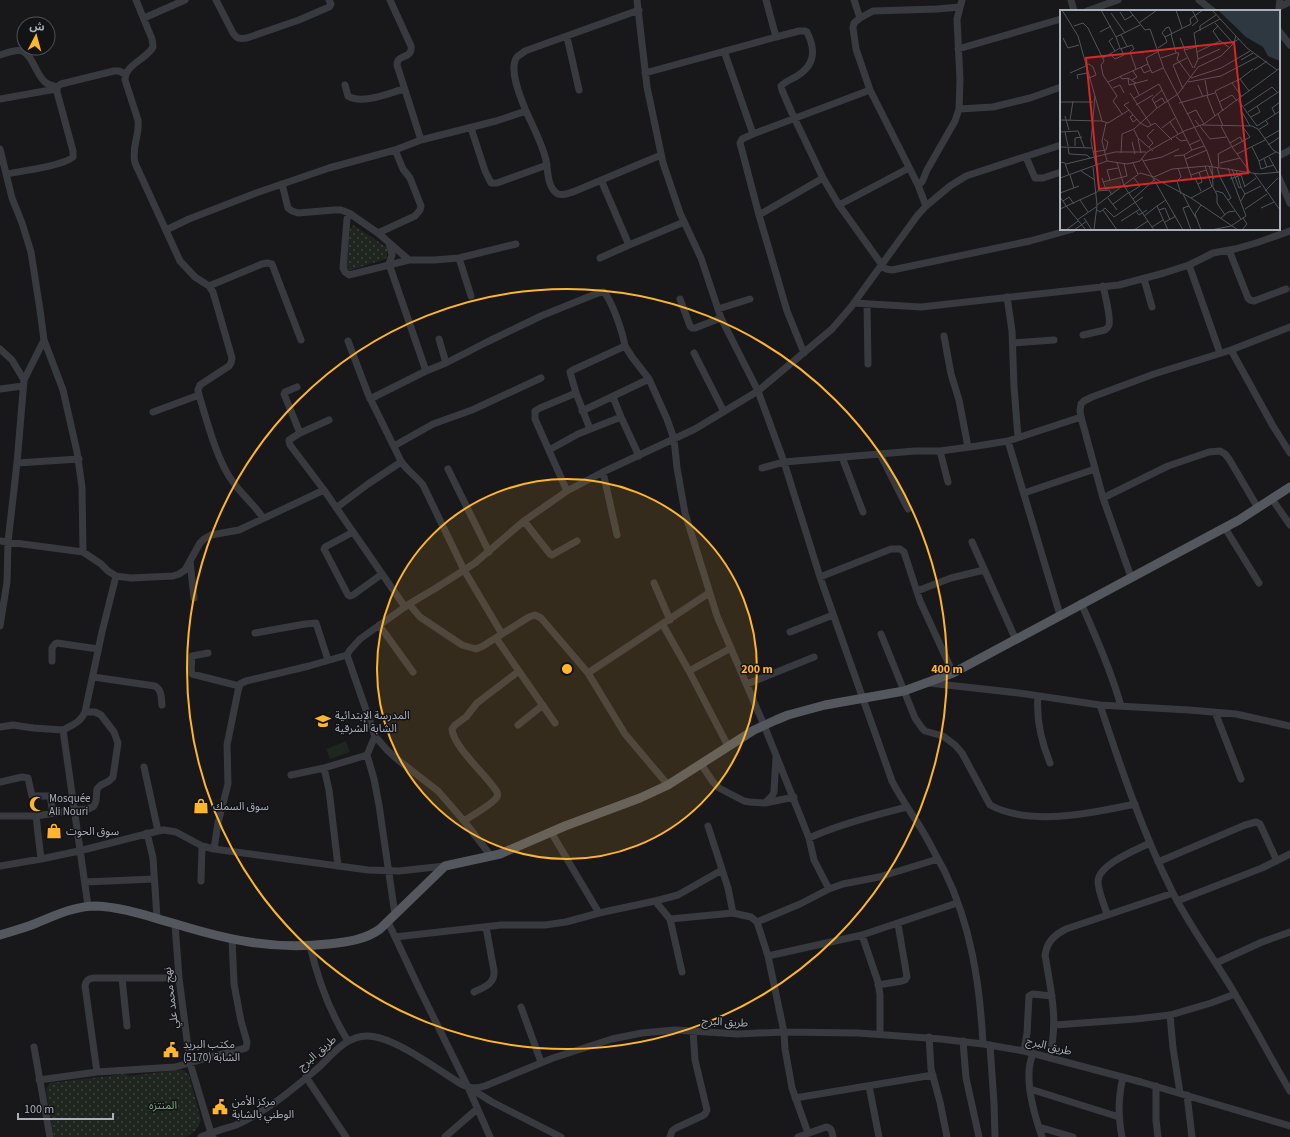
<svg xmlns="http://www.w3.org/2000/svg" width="1290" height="1137" viewBox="0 0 1290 1137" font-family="'Source Sans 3','Noto Sans Arabic',sans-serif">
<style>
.park{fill:url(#park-dots)}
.garden{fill:#1e261f}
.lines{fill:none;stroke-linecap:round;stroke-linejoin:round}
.minor{stroke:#393a40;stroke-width:7}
.major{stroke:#55575f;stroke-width:9}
.ring{fill:none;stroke:#ffb52c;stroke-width:2}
.labels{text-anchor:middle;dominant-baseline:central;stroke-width:3;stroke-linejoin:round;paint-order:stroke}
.poi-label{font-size:11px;fill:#a9afbb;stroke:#131316;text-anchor:start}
.street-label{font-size:11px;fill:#a9afbb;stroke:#131316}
.park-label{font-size:11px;fill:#7fa881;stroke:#131316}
.inset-road{fill:none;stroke:#52545b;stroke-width:1}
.view{fill:#d62828;fill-opacity:0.15;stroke:#d62828;stroke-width:2}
.inset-edge{fill:none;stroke:#a9afbb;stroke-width:2}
.centre{fill:#ffb52c;stroke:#131316;stroke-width:2}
.ring-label{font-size:12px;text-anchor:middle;font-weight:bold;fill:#ffb52c;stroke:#131316;stroke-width:3;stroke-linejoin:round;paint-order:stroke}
</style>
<defs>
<pattern id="park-dots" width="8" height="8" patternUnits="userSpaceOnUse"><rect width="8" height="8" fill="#1e261f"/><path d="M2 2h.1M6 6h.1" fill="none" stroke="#3c433e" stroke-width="1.8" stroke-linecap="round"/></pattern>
</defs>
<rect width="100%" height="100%" fill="#18181b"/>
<path class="park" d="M353,225L385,246L387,248V257L385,259L351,270L347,269L346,267L350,229Z
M179,1070L185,1071L189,1075L201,1120L196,1130L186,1137H54L46,1089L50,1083L125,1074L129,1076Z"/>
<path class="garden" d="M346,741L350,752L330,759L326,749Z"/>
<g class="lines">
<path class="minor" d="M136,0L152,39L153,47C146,60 125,64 125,80L138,120C140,136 131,146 135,163L180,261L195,277L209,286L213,292L232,358L231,363L229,366L200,385L198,390L199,395C207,421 217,461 233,482C242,495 254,504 263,518
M216,0L233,33C237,39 240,39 247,38L299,20L329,7L331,4L329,0
M390,0L411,46C413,60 397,53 397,65L421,140
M637,0L647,87L663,163L680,213L701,258L721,318L758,391L784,462L820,577L892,781C899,795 908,808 917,822C927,837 935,854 944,870C971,924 980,985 983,1044
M854,0L860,18
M1071,0L1074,11
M1199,0L1213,11
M1280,0L1279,7L1290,2
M1087,11L1118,0
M144,18L185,0
M1279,31L1290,45
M567,37L579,90
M776,37L799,31H805L807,32C816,50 815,65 797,76C792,79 786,81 781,86L782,90L791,111L823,178L839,205L882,265L886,269L892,270L1030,241L1073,229
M958,49L1061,19
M724,51L753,134
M0,55C6,53 16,49 22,51C33,55 36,75 45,82C48,85 53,85 57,87L61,84L114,71H119L125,74
M645,73L776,37L766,0
M345,85L348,96C362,105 389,93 404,89
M0,99L56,89
M959,109L993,107L1030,98L1061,87
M526,111C533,127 542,143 546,160C548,170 547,188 558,194C563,196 569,193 573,192L661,155
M471,128L485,171L491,183H497L547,165
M0,149L12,198L22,223L31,252L40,310L44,340L63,390L77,452L82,487L83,552
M1279,156L1290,150
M1026,157L1035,178H1043L1061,172
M6,174C22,171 63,166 73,157V151L57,92V87
M1279,178L1290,203
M282,184L288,208L292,211L298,213L334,210H341L349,213L378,233L409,260
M918,185L922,182L927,170L955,121L959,109L960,80L957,19L962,0
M839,205L909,168
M926,206L918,185L870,90L856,49L853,28L854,23L860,18L873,11L937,9L960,7
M349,213L347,219L343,268L345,272L349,275L409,260H434L459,258L516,244
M759,215L823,178
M166,230L189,219L256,193L329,168L395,150L421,140L496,121L526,111C521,99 508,69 517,57C519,55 523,53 525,51L639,10
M378,233L415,216L420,210L421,206L410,178L403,169L395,150
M389,243L392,255L389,264L426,371
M629,245L684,222
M1229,250L1248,298L1250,300L1254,301L1286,289
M459,258L471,296
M600,258L629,245L601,180
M1189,265L1220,353
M1144,279L1152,307
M209,286L262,264L267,263L272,264L301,340
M1007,297L1012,331L1014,387L1018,437
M680,299L690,326L692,328H695L721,318
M854,303L921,307L1119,285L1164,273L1189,265L1213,253L1235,249L1256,243L1290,231
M867,304L868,364
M718,309L750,299
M1083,335L1105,330C1107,328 1108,328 1109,325C1111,317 1105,295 1103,286
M944,336L951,374L959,400L968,447
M439,339L446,363
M348,341L368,394L398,455C402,467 415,475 423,485L464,570L502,634
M1013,343L1054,340
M625,346L632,357L649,379L667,419L674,439L677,468L685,513L717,616L764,725L809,838L814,860L829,889L800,904L757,922
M0,349L12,360L24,380
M1231,350L1273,426L1290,453
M694,353L724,412
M804,353L787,311L759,215L740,143L742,139L753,134L870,90
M297,387L285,392L284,394L300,433
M0,389L23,386
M576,393L590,429
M613,397L621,417
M370,399L426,371L446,363L487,342L541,316L598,293L604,292C612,301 623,333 625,346L573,370L570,372L576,393L540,408L535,411V419L567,491
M582,411L649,379
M153,412L199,395
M1008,441L1060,615
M394,446L433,424L472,410L541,378
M549,450L578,434L621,417L639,456
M940,451L948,482
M880,454L908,509
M842,457L863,512
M17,463L79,459
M762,468L784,462L915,451H940L977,446L1008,441L1081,417
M448,469L489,552
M603,472L617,535
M324,490L290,445L289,440L300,433L329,420
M1024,493L1095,469
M1103,498L1168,466L1209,452L1220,451L1225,454L1229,459L1258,508
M1272,499L1290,525
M336,508L368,484L401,462
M524,521L550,554L552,555L577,541
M1225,528L1259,583
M353,532L325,547L324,549L348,595L350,596L353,595L382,574
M0,541L83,552L101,564L108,571L116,576L131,578L173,576L179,574L185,570L200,543L204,539L211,535L239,530L324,490L405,607
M972,542L1016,640
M190,561L194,598
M820,577L891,549H900L904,552L920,601L953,673
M1131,577L1103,498L1081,417L1080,411L1081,404L1084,401L1092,397L1154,374L1231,350L1290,327
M654,583L670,620
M917,591L951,578L984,570
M1081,603C1096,637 1111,671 1121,706
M409,604L420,617L462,645L476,649L483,646L529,617L535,615L541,618L588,673L625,734L668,785
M379,625L413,672
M663,625L689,671L728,746
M0,626L7,582L8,542L17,463L24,380L44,340
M790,632L833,615
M255,633L305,624L316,623L328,660
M881,634L915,718L922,728L925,731L943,736L955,745L962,753L990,805C1031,827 1092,813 1135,804
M496,638L555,723
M208,653L192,656L191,670L192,674L239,686
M347,655L375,736L387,750L398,760L438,791L464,821L491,856
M52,661V648L55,644L57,643L98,649
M689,671L731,648
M588,673L709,593
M93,677L155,686C162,690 161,697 162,705
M929,683L1019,693L1100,705L1189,710L1236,714L1290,726
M747,684L814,657
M1038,696C1036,720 1041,741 1050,763
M1100,705C1121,768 1142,831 1172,891C1189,925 1212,956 1232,989C1252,1022 1270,1057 1290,1091
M1215,712L1241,779
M518,725L543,705
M0,727L13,725L33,728L63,730
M375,736L367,755L374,779L379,805L395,915
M701,764L713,782L719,788L744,801L750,802L765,803L794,797
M144,767L158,831
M324,768L329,790L338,866
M291,775L324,768L367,755
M0,782L22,777L28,778L32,796H50L53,813
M766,802L772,796L774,792L776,757
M0,816H36L73,810L88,809L94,806L96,801L97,789L101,785L109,781L113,777L118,743L114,732L101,715L95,712H85
M36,816L41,859
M464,821C471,816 493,804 497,797C498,794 497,791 495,789C485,774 453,746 452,729L455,725L466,717L477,703L519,671
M708,826L728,888L733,913
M551,832L599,913
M147,833L153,858L157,918
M809,838C841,824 873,816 907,807
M214,849L218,823L228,784L227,745L238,691L240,684L246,681L309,666L347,655L350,650L360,639L409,604L436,588L475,563L524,521L567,491L603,472L695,429L758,391L832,329L851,307L917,216L926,206L950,186L966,176L1061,145
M1158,862L1245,825L1256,822L1260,824L1277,861
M0,866L41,859L79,851L158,831L164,830L176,832L202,846L214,849L368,870L399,871L445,866
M201,881L202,846
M85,882L154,879
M829,889L843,884L879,877L938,859
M655,901L670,919L682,972
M1177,901L1262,868L1290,854
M88,906L63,730C72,725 81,722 85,712L102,632L116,576
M1107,914C1104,904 1098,891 1098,881C1099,864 1136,850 1150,843
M670,919L733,913L751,917L757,922L768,956L784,1032L785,1049L792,1088L808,1133
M388,922L419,988L468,1087L490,1137
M175,924L179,978L190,1063L211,1133L213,1137
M862,935L878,982L880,995V1034
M395,937L501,925H545L566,922L599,913L655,901L678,895L722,870
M310,946C318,980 329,1011 348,1041
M768,956L862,935L957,903
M1216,963L1262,942L1290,932
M122,978L127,1026
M878,985L902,981L905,980L907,977L898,924
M474,992C484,987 495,984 494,971L486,927
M521,1007L541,1062
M1170,1015L1173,1048L1180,1093
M1055,1025L1136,1019L1170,1015L1211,1003L1235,994
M929,1037L931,1069L940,1102L947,1137
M963,1041L966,1078L979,1137
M990,1045L994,1103L995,1137
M34,1047L50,1137
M1024,1051L1027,1033L1029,996L1033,994L1052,996
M1033,1053C1031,1059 1029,1066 1029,1072C1028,1093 1035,1117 1042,1137
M1049,1058C1059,1022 1051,991 1045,955C1047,942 1054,935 1066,929L1173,893
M97,1072L85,986C86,980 89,978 95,978H179
M306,1077L346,1137
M39,1080L97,1072L175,1067L207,1058L246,1048L247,1042L241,1021L234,984L232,939
M869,1086L879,1137
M1156,1086V1120L1158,1137
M470,1088L492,1102L561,1137
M1030,1089L1119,1117
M1187,1095L1192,1137
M795,1098L933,1075
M1039,1127L1073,1137
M201,1137C212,1132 224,1129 236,1125C266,1112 293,1089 318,1068C332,1055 346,1036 367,1036C394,1036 438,1070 461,1084C469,1088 475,1089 485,1086L553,1058L612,1039L642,1033L675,1030L738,1034L784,1032L858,1033L941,1039L983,1044L1024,1051L1141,1082L1290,1126
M445,1137L477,1109
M670,1137L672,1131L676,1128L702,1116L705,1114L707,1110L695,1060L693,1031
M798,1137L826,1127C832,1128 832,1132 833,1137
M1122,1137C1118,1115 1118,1099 1123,1077"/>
<path class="major" d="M0,935C10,932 20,929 29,926C50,918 72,906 96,906C123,907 150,917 176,924C228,940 273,950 328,944C346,942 365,940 380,929L445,866L500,854L565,826L640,798L668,785L754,730L776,720L788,715L825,705L904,691L953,673L1239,520L1290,487"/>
</g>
<circle cx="567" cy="669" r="190" fill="#ffb52c" fill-opacity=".12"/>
<g class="ring">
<circle cx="567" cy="669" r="190"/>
<circle cx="567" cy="669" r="380"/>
</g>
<defs>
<symbol id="school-bare" viewBox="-9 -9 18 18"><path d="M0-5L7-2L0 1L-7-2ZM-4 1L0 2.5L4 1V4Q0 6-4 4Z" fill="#ffb52c" stroke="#131316" stroke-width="2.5" paint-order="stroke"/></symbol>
<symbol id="mosque-bare" viewBox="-9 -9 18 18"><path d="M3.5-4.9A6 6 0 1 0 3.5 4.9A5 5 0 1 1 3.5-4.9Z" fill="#ffb52c" stroke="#131316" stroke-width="2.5" paint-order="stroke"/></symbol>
<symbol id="shop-bare" viewBox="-9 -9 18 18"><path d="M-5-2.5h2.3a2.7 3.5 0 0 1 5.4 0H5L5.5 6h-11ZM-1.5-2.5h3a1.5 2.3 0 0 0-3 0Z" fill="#ffb52c" stroke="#131316" stroke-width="2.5" paint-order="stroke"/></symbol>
<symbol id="civic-bare" viewBox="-9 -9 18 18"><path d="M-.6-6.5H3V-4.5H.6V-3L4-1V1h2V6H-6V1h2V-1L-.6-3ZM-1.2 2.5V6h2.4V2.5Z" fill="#ffb52c" stroke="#131316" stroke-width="2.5" paint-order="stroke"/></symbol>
</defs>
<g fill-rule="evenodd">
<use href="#school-bare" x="312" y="710" width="22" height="22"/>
<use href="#mosque-bare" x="26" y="793" width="22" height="22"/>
<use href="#shop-bare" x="190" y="795" width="22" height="22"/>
<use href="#shop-bare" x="43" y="820" width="22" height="22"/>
<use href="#civic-bare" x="160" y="1039" width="22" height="22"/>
<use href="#civic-bare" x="209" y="1096" width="22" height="22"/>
</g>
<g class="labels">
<g class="poi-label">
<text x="335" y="715">المدرسة الإبتدائية<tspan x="335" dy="13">الشابة الشرقية</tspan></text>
<text x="49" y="798">Mosquée<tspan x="49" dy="13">Ali Nouri</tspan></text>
<text x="213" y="806">سوق السمك</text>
<text x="66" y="831">سوق الحوت</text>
<text x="183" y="1044">مكتب البريد<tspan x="183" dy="13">الشابة (5170)</tspan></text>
<text x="232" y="1101">مركز الأمن<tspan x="232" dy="13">الوطني بالشابة</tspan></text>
</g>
<g class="street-label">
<text transform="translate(171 998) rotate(-97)">نهج محمد علي</text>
<text transform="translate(725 1022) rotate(3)">طريق البرج</text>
<text transform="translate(1049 1046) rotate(14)">طريق البرج</text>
<text transform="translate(317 1053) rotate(-41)">طريق البرج</text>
</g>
<g class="park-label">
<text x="163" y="1105">المنتزه</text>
</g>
</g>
<g transform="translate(1060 10)">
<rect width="220" height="220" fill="#18181b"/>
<path d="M60,169L62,176L53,184L46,179L45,172Z" fill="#1e261f"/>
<path d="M158,0H220V51L208,46L203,37L186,27Z" fill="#2d3840"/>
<path class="inset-road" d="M2,0L18,26L42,111M41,0L56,27M69,0L85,20L90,19L104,59L147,141L152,156M116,0L122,18M152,0L187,38L217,60M60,2L65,10L73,5M51,3L65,23M79,13L97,0M14,16L23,13L28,18L44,51L41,55L43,65L57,86L53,91L62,104M132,16L138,11L132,0M158,16L153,21L159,30L170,38M140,21V16L156,5M40,22L51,16M61,25L67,36M176,26L174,32L179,29M105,27L102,23L106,18L109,17L112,24M3,28L8,38L19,35M53,28L49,31L55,41M120,28L125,40M98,38L107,32L105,27L131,14L130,9L143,0M60,39L72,35L74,39L70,42L76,59M137,42L160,31M116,43H119L117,49L131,68L161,58L190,41M50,44L55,49L64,45L61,39M43,48L60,38L56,27L80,15M101,48L116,43L111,24M138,49L160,39M181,50L193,43M88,54L92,63L103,58M25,55L29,54L33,57L36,65L29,68M81,57L84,63L91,60M133,58L124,40L136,37M134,58L138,49L134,23L160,9M194,60L207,51M10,63L26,56M60,66L62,69L68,68L76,73M68,68L69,75L88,70M18,69L17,65L27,63M180,69L189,81M72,70L77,67L73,61M145,70L148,86M48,72L88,54L86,48L99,41M128,72L161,66L199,46M172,73L182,87M74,74L79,85M138,75L143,87M53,78L60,75L64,83M123,79L113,55L127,48M102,80L132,140L124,145M70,83L91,115M35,86L31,131L36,155M147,86L155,106M73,89L99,74L102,80L92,89L97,98M178,90L197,116L220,101M0,92H33M69,92L64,95L69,100M159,92L172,85L177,91M94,93L102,88L105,93M119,93L155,83M76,95L93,85M184,96L212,77L217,82M163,101L155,81L180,69L193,59M182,102L190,116M188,102L220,81M127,104L136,100L144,114M158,104L163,116M215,104L212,98L220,92M73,105L70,107L73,112L77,109M5,106L9,120M191,107L200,102L197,96M0,110L42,111L48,113L69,100L80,113M10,110L13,91M135,110L150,129L166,127M110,112L118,124M46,113L42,131L47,151M80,113L88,117L95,113L112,130M142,115L192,116L198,119L213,140L220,144M161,116L172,137L190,162M102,118L115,108M74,120L78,128L93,141M198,120L208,114L206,111M0,122L18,121L24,137M5,122L8,136M116,127L121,131L127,130M78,129L81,143M204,129L220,120M72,132L75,144M170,133L180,127L183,132M129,135L140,130M208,135L220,127M15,136V128L22,127M0,137L32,138M8,137L9,144L27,145L30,148M89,137L93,133L87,126L94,119M172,137L190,127L183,117M192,137L199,151L216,142M132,140L144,136M33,142L46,140L48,132L44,129M61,143L62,124L74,119L97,98L118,84L138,57L161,46L172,35L173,33L155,13M177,144L205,130M114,146L124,145L132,169M209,147L218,163M82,149L123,220M126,149L147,140M204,149L207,157L214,155M83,151L102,147L119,139M199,151L201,159L207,157M0,152L5,153L9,165M57,152L64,176L94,220M73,153L78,164M160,153L180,148M6,154L55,142H86M145,156L152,177M149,156L154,169M33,157L37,195L34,220M157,157L160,167L171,188L168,190M159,157L158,144L171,137M118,158L121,167L117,171L121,184M172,159L179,178L181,177L176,160M21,161L35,170M194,163L220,200M10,165L14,178M131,165L146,160M0,168L47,151L67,154L80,151L87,142L124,121L144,114L220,58M42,168L46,180M94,168L131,188L178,220M170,169L181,165L185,177M50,170L47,160L58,158M130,170L135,168L141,181M43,172L67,166L64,153M138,174L142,172L139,162M153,177L157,185V193L165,205M184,177L196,168M37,181L49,180L52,185M156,181L163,183L181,209M205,181L218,168M0,183L19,176M69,183L80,176L74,168M123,184L129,196L123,198L131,220M185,184L201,176M0,187L7,197M48,188L57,200M131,188L153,176L152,156M73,189L94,170M20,190L28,202M106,190L97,196L108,220M3,191L9,187L14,194M181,191L185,184L181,177M53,194L68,183M37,195L80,163L94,167L112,159L147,156L199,164L220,162M129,196L136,208M7,197L25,219M201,198L214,192M0,199L37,182M185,199L207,184M37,200L40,202L45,198L54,207L83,187M43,200L57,220M99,200L105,198L110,210M76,201L79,205L87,200M84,206L97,196M24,208L32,220M161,208L168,202L175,201M17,210L36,197M61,211L80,199M105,212L116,206M92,217L103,210M6,220L18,211M14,220L27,211M74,220L88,211M141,220L135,204L141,195M151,220L171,216L186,206L168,158M182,220L187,214L183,208"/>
<path class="view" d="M174,32L188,163L39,179L26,48Z"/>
<rect width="220" height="220" class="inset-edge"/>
</g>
<circle cx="567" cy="669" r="6" class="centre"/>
<g class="ring-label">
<text x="757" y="673">200 m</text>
<text x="947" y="673">400 m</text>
</g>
<g transform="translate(36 36) rotate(6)"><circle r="19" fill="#131316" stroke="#4f5158"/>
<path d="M0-3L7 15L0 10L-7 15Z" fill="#ffb52c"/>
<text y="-6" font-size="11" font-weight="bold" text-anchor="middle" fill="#a9afbb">ش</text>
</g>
<path d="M18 1113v6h95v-6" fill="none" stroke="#a9afbb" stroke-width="2"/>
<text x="24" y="1113" font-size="12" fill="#a9afbb" stroke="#131316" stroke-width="3" paint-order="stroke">100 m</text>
</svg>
